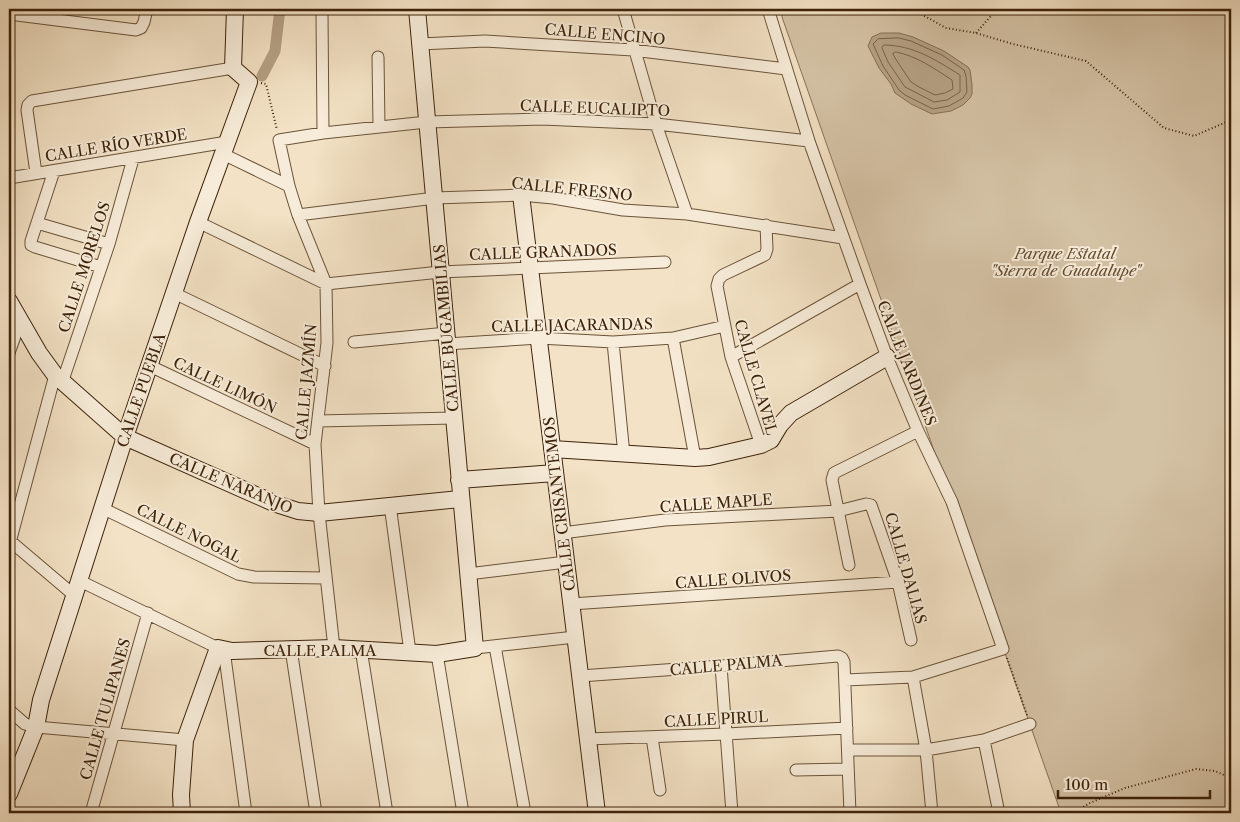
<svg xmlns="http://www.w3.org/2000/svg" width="1240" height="822" viewBox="0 0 1240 822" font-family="'Libre Caslon Text',serif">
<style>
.green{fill:#d4c2a5;stroke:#897258}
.water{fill:#b5a185;stroke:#856f54}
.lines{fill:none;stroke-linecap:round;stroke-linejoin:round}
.shore{stroke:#7a6248;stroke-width:1}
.canal{stroke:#b5a185;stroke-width:11}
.street-casing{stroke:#6b5339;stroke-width:13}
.secondary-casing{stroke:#3e230a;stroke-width:18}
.path{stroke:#3e230a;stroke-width:2;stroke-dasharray:1 2.5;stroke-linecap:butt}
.street{stroke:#f7ecd9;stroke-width:11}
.secondary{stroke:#f7ecd9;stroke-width:16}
.labels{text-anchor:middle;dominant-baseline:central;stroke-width:4;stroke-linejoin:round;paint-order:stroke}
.street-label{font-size:15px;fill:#3e230a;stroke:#f7ecd9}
.park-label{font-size:15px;font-style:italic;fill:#644b31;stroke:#f7ecd9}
</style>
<rect width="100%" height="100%" fill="#f3e2c5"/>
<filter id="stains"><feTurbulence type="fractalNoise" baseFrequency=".004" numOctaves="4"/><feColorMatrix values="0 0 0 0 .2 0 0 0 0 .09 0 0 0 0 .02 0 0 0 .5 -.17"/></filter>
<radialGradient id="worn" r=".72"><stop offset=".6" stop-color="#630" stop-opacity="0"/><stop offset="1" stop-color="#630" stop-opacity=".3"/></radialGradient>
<path class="green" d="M782,9H1231V813H1061L782,17Z"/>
<path class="water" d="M881,33H899L913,37L944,51L968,67L970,70L972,85V94L970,98L963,105L951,111L932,114L911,104L895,93L891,84L879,68L868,46L872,37Z"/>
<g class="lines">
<path class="shore" d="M899,38L911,41L942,55L964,70L966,76L967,92L963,98L949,106L933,109L905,95L899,90L883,66L873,44L878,39Z
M884,45C913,45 936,60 960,75V92L947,100L934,102L909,89L905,87L888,62L882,48Z
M896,52C917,56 935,69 952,80L953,89L945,93L935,95L919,87L911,82L895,58L893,54Z"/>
<path class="canal" d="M262,76L275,51L280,9"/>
<defs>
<path id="street" d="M623,9L656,124L687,214
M768,9L809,141L860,284L887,357L918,431L952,502L1003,649L913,677L845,680
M322,13L323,133
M9,14L136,30L141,28L144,22L147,9
M420,44L485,41L633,50L786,69
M378,57L379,127
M223,154L289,186
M54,171L31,241V245L35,247L101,267
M36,173L27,110L28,105L32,101L233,68
M9,178L227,142
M298,215L435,198L521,195L553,198L623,210L687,214L843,238
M198,222L326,284L440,272L665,262
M37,223L109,244
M174,293L325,366
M673,338L695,458
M354,342L447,333
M613,342L624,455
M447,344L539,338L613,342L673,338L725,326
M9,353L20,322
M731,357L860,284
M150,366L315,444
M62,383L109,244L133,159
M318,421L454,418
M761,445L731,357L717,286L719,279L723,275L765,255L767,249L766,225
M390,505L410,652
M102,508L238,574L254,577L326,578
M562,533L665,520L838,511L866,504L871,505L898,582L911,640
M9,540L75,596
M9,546L55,375
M849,565L832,480L834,473L918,431
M468,574L566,562
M80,581L218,648
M571,604L898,582
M495,646L525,813
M334,648L319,513L315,444L327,343L326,284L298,215L289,186L279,140L323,133L427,122L542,119L656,124L809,141
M475,648L575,637
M291,649L316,813
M361,649L387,813
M224,650L246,813
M437,654L463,813
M721,666L732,813
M580,676L721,666L838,656L842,658L844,662L850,813
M913,677L926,750L932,813
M9,710L25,724L36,727L185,740
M652,737L660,790
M587,739L726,734L847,728
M984,740L999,813
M848,750H926L984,740L1030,724
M796,770L848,769
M91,813L148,613"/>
<path id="secondary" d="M521,195L597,813
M9,301L39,353L55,375L125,437L276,504L298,511L319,513L460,499
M552,449L695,458L709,457L761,445L771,440L780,425L791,413L887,357
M459,480L555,473
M9,794L36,727L41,700L125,437L198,222L249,82L233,68L235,9
M182,813L181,795L185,740L218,648L232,651L334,648L437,654L475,648L417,9"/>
</defs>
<use href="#street" class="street-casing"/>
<use href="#secondary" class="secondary-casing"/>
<path class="path" d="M912,9L946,28L976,33L1013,44L1086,61L1164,128L1194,136L1231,120
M976,33L997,9
M261,83L266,84L277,130
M1007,658L1027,715
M1067,813L1078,810L1090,803L1125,788L1196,769L1215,771L1224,775H1231"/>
<use href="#street" class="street"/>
<use href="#secondary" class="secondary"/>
</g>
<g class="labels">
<g class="street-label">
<text transform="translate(605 34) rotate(5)">CALLE ENCINO</text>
<text transform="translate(595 108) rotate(2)">CALLE EUCALIPTO</text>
<text transform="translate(116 145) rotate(-9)">CALLE RÍO VERDE</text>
<text transform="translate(572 189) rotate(6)">CALLE FRESNO</text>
<text transform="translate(543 252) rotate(-2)">CALLE GRANADOS</text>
<text transform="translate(84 267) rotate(-72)">CALLE MORELOS</text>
<text transform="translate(572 325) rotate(-1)">CALLE JACARANDAS</text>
<text transform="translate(446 328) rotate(-95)">CALLE BUGAMBILIAS</text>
<text transform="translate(907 363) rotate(68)">CALLE JARDINES</text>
<text transform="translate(756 377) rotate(74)">CALLE CLAVEL</text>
<text transform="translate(306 382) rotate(-85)">CALLE JAZMÍN</text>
<text transform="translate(225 385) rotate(25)">CALLE LIMÓN</text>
<text transform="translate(141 390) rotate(-71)">CALLE PUEBLA</text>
<text transform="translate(231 483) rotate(23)">CALLE NARANJO</text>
<text transform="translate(716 503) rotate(-4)">CALLE MAPLE</text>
<text transform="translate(559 504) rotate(-97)">CALLE CRISANTEMOS</text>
<text transform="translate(189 533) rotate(26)">CALLE NOGAL</text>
<text transform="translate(906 568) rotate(74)">CALLE DALIAS</text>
<text transform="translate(733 579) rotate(-4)">CALLE OLIVOS</text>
<text x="320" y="650">CALLE PALMA</text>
<text transform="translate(726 665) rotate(-5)">CALLE PALMA</text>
<text transform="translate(105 709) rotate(-74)">CALLE TULIPANES</text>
<text transform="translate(716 719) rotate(-3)">CALLE PIRUL</text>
</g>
<g class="park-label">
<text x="1065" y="253">Parque Estatal<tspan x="1065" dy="17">"Sierra de Guadalupe"</tspan></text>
</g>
</g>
<rect width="1240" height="822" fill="none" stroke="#f3e2c5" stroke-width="30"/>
<rect x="10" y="10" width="1220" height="802" fill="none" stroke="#3e230a" stroke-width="2.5"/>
<rect x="15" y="15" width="1210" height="792" fill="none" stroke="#3e230a"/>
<path d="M1058 790v8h152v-8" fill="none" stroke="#3e230a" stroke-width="2.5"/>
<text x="1065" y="790" font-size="15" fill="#3e230a" stroke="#f7ecd9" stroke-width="4" paint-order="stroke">100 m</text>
<rect width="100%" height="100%" filter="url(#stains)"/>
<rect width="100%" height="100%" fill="url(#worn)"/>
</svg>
